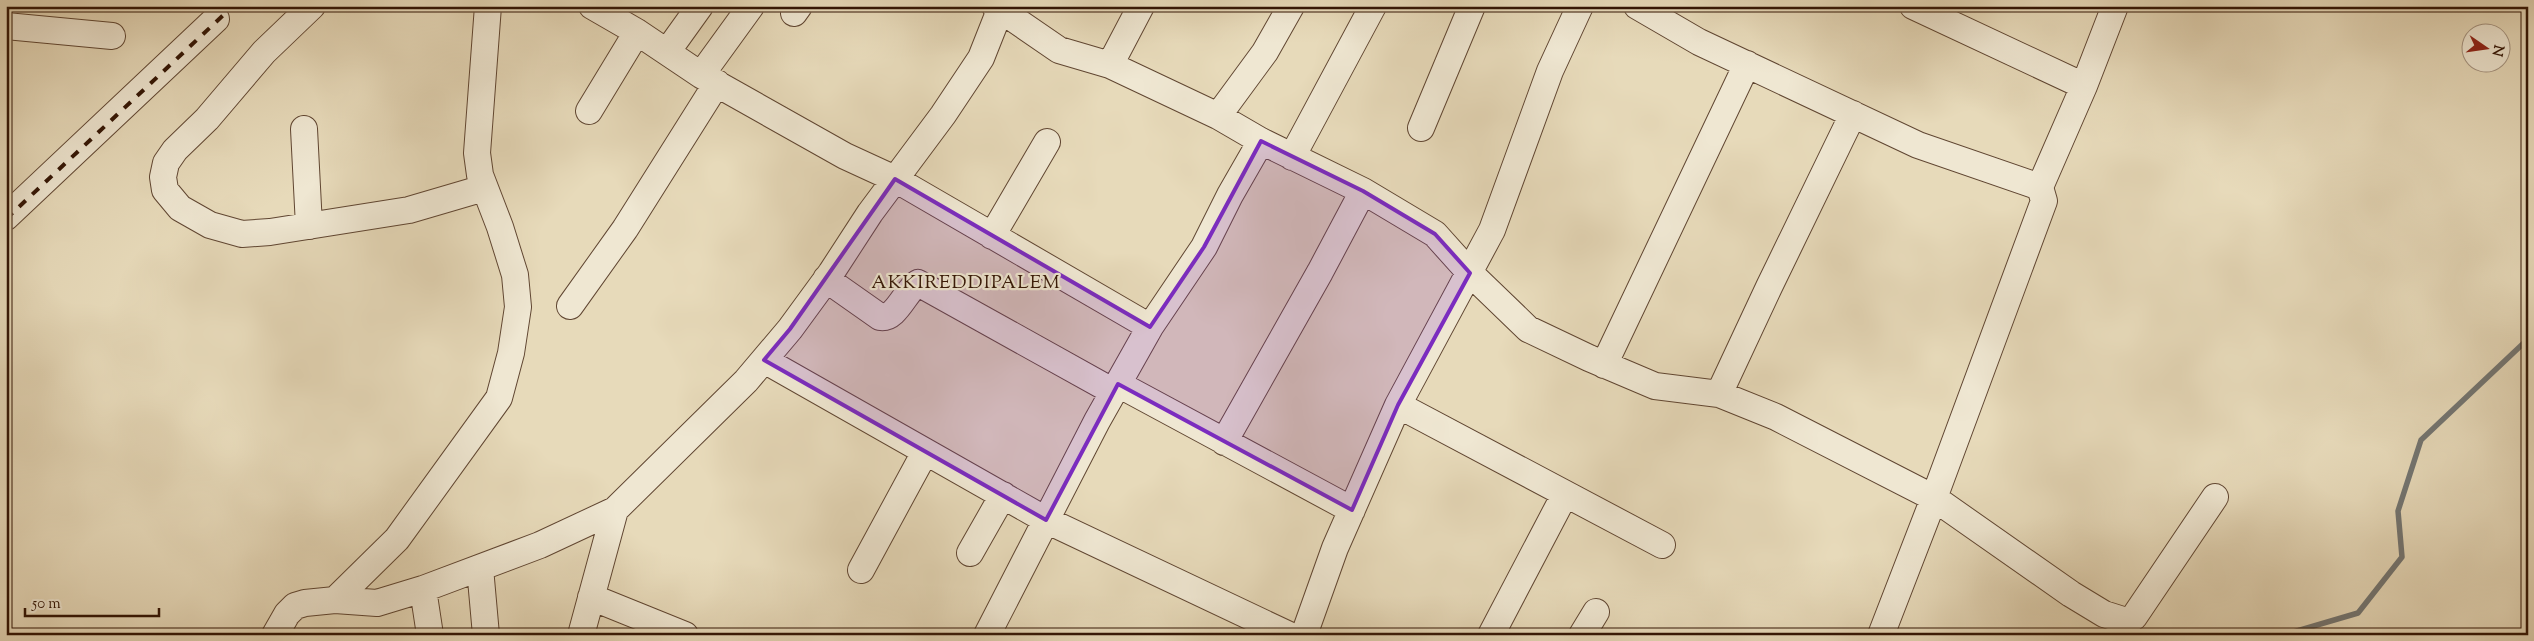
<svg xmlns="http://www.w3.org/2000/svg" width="2534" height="641" viewBox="0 0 2534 641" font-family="'Sorts Mill Goudy',serif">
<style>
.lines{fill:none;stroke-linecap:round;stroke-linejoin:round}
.stream{stroke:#737673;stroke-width:5.5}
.minor-casing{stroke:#604632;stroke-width:28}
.minor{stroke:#efe7d2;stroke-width:26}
.rail{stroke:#331505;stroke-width:4;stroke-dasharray:9 9;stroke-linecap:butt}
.marked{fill:#7b2cbf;fill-opacity:0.2;stroke:#7b2cbf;stroke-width:4;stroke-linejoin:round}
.labels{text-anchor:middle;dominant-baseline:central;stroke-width:4.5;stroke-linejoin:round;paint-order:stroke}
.neighbourhood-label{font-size:19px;letter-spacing:1px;fill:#331505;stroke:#efe7d2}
</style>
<rect width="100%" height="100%" fill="#e7daba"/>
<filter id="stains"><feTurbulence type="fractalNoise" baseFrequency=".004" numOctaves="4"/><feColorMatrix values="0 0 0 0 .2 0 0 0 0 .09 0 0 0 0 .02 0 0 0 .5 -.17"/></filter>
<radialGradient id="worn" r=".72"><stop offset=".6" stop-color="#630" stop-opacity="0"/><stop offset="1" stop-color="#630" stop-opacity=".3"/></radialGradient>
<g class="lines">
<path class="stream" d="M2283,635L2358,613L2402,557L2398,511L2421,440L2528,339"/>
<defs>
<path id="minor" d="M312,6L264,52L207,119L175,150L166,163L163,177L165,190L180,208L210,225L242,234L270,232L409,210L484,188
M592,6L637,32L701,75L845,156L895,179L1150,327
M995,6L1059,50L1110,65L1218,116L1261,141L1363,191L1435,234L1470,273L1528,329L1589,358L1655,386L1719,394L1776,417L1934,498L2071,594L2104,614L2126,621L2134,617L2215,497
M1637,6L1699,42L1918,145L2040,187L2044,201L1934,498L1881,635
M1913,6L2084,86L2115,6
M794,13L799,6
M6,26L112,36
M667,52L700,6
M1110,65L1141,6
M701,75L751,6
M589,111L637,32
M1218,116L1265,52L1291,6
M1421,128L1472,6
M304,129L309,226
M1292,157L1373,6
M2040,187L2084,86
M6,217L216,19
M992,236L1047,142
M826,279L880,317C896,320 905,291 918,283L1114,392
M570,306L625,229L717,83
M764,360L1046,520L1289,635
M1604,365L1747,64
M1118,384L1352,510
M1719,394L1769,287L1853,114
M1398,405L1662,545
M1224,442L1320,272L1363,191
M970,553L1003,495
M480,568L486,635
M861,570L925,452
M423,589L430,635
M591,597L685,635
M335,600L397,539L499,398L511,353L518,307L515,275L500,227L480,175L477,153L488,6
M275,635L287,614L295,606L305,603L335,600L377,603L423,589L540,545L615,510L746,381L790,329L831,273L870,213L943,115L981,58L1000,10
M581,635L615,510
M987,635L1097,421L1150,327L1204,247L1230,195L1261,141
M1304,635L1335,548L1398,405L1492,230L1550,71L1580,6
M1491,635L1565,494
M1582,635L1596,612"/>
</defs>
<use href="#minor" class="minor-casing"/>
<use href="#minor" class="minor"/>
<path class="rail" d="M6,219L233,6"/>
</g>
<path class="marked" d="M1261,141L1363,191L1435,234L1470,273L1398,405L1352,510L1118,384L1046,520L764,360L790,329L895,179L1150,327L1204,247Z"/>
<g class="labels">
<g class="neighbourhood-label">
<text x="966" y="283">AKKIREDDIPALEM</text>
</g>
</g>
<rect width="2534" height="641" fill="none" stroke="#e7daba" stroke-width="25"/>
<rect x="8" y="8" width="2519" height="626" fill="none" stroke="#331505" stroke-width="2.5"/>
<rect x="12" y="12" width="2509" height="616" fill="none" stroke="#331505"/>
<g transform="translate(2486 48) rotate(103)"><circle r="24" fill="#efe7d2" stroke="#a49380"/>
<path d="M0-4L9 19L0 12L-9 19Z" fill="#8f2418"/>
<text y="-8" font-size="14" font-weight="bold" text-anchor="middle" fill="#331505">N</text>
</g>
<path d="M25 608v8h134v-8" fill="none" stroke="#331505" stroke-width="2.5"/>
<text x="32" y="608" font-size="15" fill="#331505" stroke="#efe7d2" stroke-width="4" paint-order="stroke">50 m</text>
<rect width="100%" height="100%" filter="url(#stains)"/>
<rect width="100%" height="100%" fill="url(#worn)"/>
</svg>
